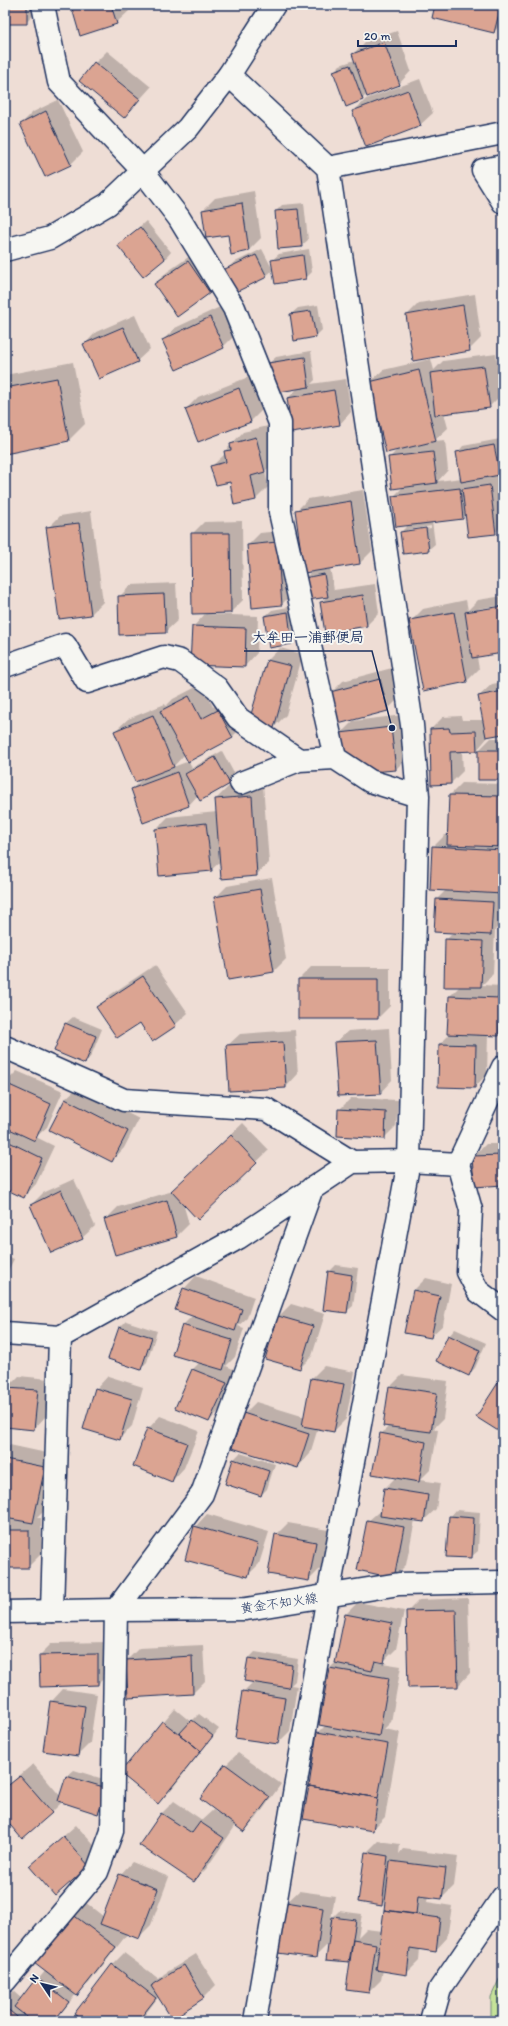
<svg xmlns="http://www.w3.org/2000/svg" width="508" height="2026" viewBox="0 0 508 2026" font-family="Itim,'Klee One',sans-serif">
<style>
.green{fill:#c5e299;stroke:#70887c}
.shadow{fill:#0003;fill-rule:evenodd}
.building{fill:#dba492;stroke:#1b2f5e}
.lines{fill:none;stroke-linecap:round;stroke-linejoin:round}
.street-casing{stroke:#1b2f5e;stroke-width:25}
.secondary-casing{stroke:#1b2f5e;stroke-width:25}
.street{stroke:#f6f6f2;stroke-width:22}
.secondary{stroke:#f6f6f2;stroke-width:22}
.labels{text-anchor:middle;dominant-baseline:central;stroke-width:4;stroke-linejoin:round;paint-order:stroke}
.street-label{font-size:13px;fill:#1b2f5e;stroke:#f6f6f2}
.leader{fill:none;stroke:#1b2f5e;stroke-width:1.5}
.callout-dot{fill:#1b2f5e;stroke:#f6f6f2;stroke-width:1.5}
.callout-label{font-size:14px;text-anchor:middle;font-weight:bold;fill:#1b2f5e;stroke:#f6f6f2;stroke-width:4;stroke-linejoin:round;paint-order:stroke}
</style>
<rect width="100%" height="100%" fill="#eeddd5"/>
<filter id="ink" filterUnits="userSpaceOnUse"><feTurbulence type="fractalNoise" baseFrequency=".025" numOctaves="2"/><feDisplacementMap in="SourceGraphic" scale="8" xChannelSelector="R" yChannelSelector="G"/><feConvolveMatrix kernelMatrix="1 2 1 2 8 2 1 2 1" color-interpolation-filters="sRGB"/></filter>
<g filter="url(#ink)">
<path class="green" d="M503,1971V2021H491V1997Z"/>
<path class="shadow" d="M5,5H38V10L26,23H5Z
M73,5H127L129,11L116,23Z
M436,5H503V22L494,32Z
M397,31L411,71L399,84L367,94L362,99L334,71L340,65L355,60L353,54L365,42Z
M107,51L151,87L124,117L95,63Z
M420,79L433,113L420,125L354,111L366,99Z
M58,100L83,152L71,164L46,176L21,124L33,112Z
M254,191L261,238L249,250L229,234L207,237L203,210L215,198Z
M304,203L308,240L301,246L276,211L282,205Z
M146,221L171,252L165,259L119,245Z
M200,249L222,280L210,292L178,316L155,284L167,272Z
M262,249L273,270L266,276L226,270L233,263Z
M309,249L312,272L306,278L276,283L272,260L279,254Z
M475,294L481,338L469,350L407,315L419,303Z
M318,305L322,330L315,337L291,314L298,308Z
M222,306L235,335L223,347L163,340L175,328Z
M135,315L150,349L137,361L84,345L96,332Z
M311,351L315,380L311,384L346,379L351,412L339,425L288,398L298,388L269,363L276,357Z
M496,354L501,395L489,407L444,413L448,428L434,441L445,440L448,470L438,481L462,478L457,453L463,446L500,439L503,454V470L499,474H502L503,481V525L495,533L466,515L463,518L432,521L435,544L428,550L401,532L409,524L393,497L404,486L389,458L398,449L370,382L383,370L431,359L434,370L443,361ZM431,526V528L407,532V530Z
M73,362L85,424L69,440L5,453V375Z
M251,376L263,409L251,421L199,441L186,409L198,397Z
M268,426L277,459L265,471L268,487L256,499L212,466L225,454V451L243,432Z
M363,490L372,551L360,563L330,568L334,590L375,584L379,613L367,625L321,602L328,596L305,578L312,571L296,511L308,499Z
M91,511L103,602L91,614L48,528L60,516Z
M242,521L243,600L231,612L192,534L204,522Z
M289,530L294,592L282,604L248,545L260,533Z
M176,583L178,620L165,632L119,597L131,585Z
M503,596V605L478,609V611L503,607V652L477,657L479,669L467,681L424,690L411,621L423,609L466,600L468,610L478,600Z
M294,606L298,637L292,643L270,647L265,616L272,610Z
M205,614L258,616L257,653L245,666L193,627Z
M280,648L303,654L286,715L274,727L251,721L268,660Z
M392,668L399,698L387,710L331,693L343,681Z
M503,682V733L489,736L477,750L462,751L463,771L451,783L431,729L443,717L461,716L462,720H484L479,696L492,684Z
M202,684L213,707L230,698L244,725L232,737L189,761L192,768L222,751L236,777L230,784L201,800L198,795L189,805L132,789L143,778L115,731L128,719L165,704L166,706L173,699ZM185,754L189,761L173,767Z
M403,715L408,757L396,769L341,733L353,721Z
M491,738H503V779L479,750Z
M462,783L503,784L502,922L495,930L493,974L482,985L503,986V1030L498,1035L488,1034L487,1074L475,1087L439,1086L440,1044L451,1033L450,996L460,986L446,940L454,932L437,899L446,890L433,847L445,835H449L450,795Z
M263,784L269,863L256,875L221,861L211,870L156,829L168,817L217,812L216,799L228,787Z
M272,878L286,959L274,971L215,898L227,886Z
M155,965L188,1013L175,1025L152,1040L140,1022L98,1007L110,995Z
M311,967H390V1006L378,1018L299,979Z
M73,1017L102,1029L91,1056L85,1063L55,1050L66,1023Z
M389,1028L392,1080L380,1093L335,1043L348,1031Z
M295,1030L298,1074L286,1087L227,1046L240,1034Z
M17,1071L63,1091L47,1127L36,1137L54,1146L36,1184L24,1197L5,1188V1083Z
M78,1087L139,1119L124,1148L112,1161L65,1099Z
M351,1098L398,1100L396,1126L384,1138L339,1110Z
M243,1123L269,1150L198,1218L183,1203L189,1224L177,1236L115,1254L106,1219L118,1207L173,1191Z
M486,1144H503V1184L473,1157Z
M74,1179L95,1226L82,1238L31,1205L43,1193Z
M5,1255L14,1259L5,1277Z
M336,1265L358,1268L353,1306L346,1312L329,1272Z
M196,1276L254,1297L247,1318L238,1326L244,1328L235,1357L226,1366L238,1371L221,1409L209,1421L177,1407L193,1369L200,1362L182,1326L193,1315L184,1289Z
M426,1278L451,1284L443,1325L430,1337L414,1290Z
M291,1304L325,1314L312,1356L300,1368L266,1358L279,1316Z
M126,1321L157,1331L147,1362L140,1369L120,1327Z
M455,1329L486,1343L475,1368L469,1374L449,1336Z
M324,1366L355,1372L346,1419L334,1431L318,1428L310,1454L298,1467L244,1414L256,1402L305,1417L312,1378Z
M402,1375L448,1381L443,1419L433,1429L438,1430L431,1469L420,1480L440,1483L436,1509L423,1521L415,1520L406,1565L394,1577L368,1521L382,1509L385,1488L396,1477L381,1434L389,1426L390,1387Z
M19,1376L49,1379L46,1416L34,1429L5,1426L7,1388Z
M108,1376L143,1387L132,1426L120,1438L96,1389Z
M160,1416L199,1431L184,1468L172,1481L148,1429Z
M5,1444L56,1455L45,1510L37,1518H41V1554L28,1567H5V1518H9L5,1517Z
M240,1453L275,1464L267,1489L261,1495L234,1459Z
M456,1510L480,1512L478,1551L471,1557L450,1517Z
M207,1514L269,1532L259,1564L247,1576L195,1527Z
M288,1523L328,1530L321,1568L309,1580L276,1535Z
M468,1598L470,1673L458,1686L407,1612L419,1600Z
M358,1602L404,1611L396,1649L382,1663L401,1666L391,1722L384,1729L400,1732L385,1817L372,1830L318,1733L326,1725L330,1668L336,1662L346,1614Z
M110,1642V1672L98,1684L40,1686V1655L52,1643Z
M203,1645L205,1681L193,1693L127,1660L139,1648Z
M255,1652L298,1659L295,1681L291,1685L297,1686L290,1731L278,1743L243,1692L253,1682L249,1658Z
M63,1689L97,1694L90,1743L78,1755L51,1702Z
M175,1709L191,1722L199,1714L219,1729L170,1791L158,1803L121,1773Z
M238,1753L281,1784L256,1819L244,1831L236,1825L206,1869L194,1881L162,1813L174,1801L202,1820L213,1810L217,1813L226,1765Z
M33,1764L61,1797L67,1776L74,1770L113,1782L104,1807L98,1813L62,1802L51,1813L5,1818V1788Z
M76,1825L101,1853L89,1865L30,1866Z
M378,1841L400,1844L399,1854L403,1849L458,1856L454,1886L442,1898L428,1896L427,1902L452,1906L447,1938L435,1951L420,1948L419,1961L407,1973L383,1970L381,1980L369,1992L351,1959L349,1961L329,1943L315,1957L286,1903L299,1891L335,1896L331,1919L339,1911L362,1914L358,1937L366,1929L382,1931L386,1900L381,1905L366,1853Z
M132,1862L169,1877L151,1925L139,1937L128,1933L89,1983L76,1994L55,2021H5V1999L13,1991L22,1999L46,1970L72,1914L85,1902L104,1917L120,1875Z
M124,1953L159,1979L164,1974L196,1954L216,1985L204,1997L172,2017L159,1996L140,2021H69L112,1965Z"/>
<path class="building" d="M5,5H27V24H5Z
M71,5H111L117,24L80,36Z
M435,5H501L494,33L432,18Z
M384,42L400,85L367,97L352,54Z
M94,62L140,99L124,118L79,81Z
M350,65L363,100L346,107L333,71Z
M408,90L421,126L366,147L352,111Z
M46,111L71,165L45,177L20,124Z
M242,203L249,251L231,255L228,235L206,238L202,210Z
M298,209L302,247L278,249L275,211Z
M140,227L165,259L143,277L117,245Z
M256,255L267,277L236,292L225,269Z
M303,255L306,279L275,284L271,260Z
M188,261L210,293L177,317L154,284Z
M463,305L470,351L413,361L406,315Z
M311,311L316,337L294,341L290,314Z
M210,317L224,348L176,370L162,340Z
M123,327L138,362L99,379L83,344Z
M305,357L309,387L273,393L268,363Z
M484,366L490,408L435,415L430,373Z
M419,370L436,441L386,453L369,382Z
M57,378L69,441L5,454V388Z
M239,388L251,422L198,442L185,409Z
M334,390L340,425L292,433L287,398Z
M256,437L265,472L251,476L256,500L234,505L230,482L216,485L210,466L226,462L224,451L231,450L230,444Z
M494,445L500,475L461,482L456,452Z
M433,452L437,483L392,489L388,457Z
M490,485L496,534L468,537L462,489Z
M460,488L463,519L396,527L392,496Z
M351,501L360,564L304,573L295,510Z
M79,523L91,615L59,619L46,527Z
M426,528L429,551L403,554L400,532Z
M191,533H230L231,613L192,614Z
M277,542L282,605L252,608L247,545Z
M324,574L328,597L308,600L304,578Z
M164,594L166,633L119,635L118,596Z
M363,595L367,626L325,633L320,602Z
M503,606V653L472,658L465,612Z
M288,612L292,644L269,648L264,616Z
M454,612L467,682L423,691L409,620Z
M192,626L246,628L245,667L190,665Z
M267,660L291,666L274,728L249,721Z
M380,679L388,711L338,724L330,692Z
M503,691V734L486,737L478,696Z
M189,696L201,719L218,710L233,738L188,762L160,711Z
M153,715L174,767L135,782L114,731Z
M391,727L396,770L371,772L343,753L340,733Z
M449,728L450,732L476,731L477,751L450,752L451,784L431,785L430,729Z
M478,750H503V780H478Z
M215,757L230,784L200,801L185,774Z
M177,772L189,806L143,823L131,789Z
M449,795L503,796V847L447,845Z
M252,796L257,876L221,879L215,799Z
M206,823L212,871L159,876L155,829Z
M432,846L503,850V894L430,890Z
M260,889L274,972L228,980L214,897Z
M436,899L493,902L491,935L434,932Z
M445,939L483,941L481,987H444Z
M143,976L176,1026L152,1042L140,1023L117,1038L96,1007Z
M298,979H378V1019H298Z
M449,996L500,998L499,1036L447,1034Z
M65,1023L96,1036L85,1064L54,1051Z
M377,1040L381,1094L338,1096L334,1042Z
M283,1042L286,1088L229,1091L226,1045Z
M439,1044L476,1045L475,1088L438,1087Z
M5,1083L51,1104L35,1141L5,1127Z
M65,1099L128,1131L112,1162L49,1130Z
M338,1109L386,1112L385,1139L337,1136Z
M231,1135L257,1163L198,1220L171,1191Z
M5,1140L42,1158L24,1198L5,1189Z
M503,1155V1185L474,1187L472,1156Z
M61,1190L83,1239L51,1253L30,1205Z
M167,1200L177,1237L115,1255L104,1219Z
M328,1271L352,1275L347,1313L323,1310Z
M183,1288L242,1309L235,1331L175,1310Z
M413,1290L440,1296L431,1338L404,1333Z
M278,1316L313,1326L300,1369L265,1359Z
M182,1325L232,1340L223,1370L172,1355Z
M119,1327L152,1337L141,1370L108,1359Z
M448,1335L480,1350L469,1376L436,1361Z
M192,1369L227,1383L209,1422L175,1408Z
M503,1375V1434L476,1417Z
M311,1378L344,1384L334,1432L302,1426Z
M389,1386L437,1393L431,1432L383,1426Z
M6,1388L38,1390L34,1430L5,1427Z
M95,1388L132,1399L120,1440L83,1429Z
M243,1413L309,1434L298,1468L232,1448Z
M147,1428L187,1443L172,1482L133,1466Z
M380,1433L426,1442L419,1482L372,1474Z
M5,1459L45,1467L33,1523L5,1518Z
M233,1459L269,1471L261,1496L225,1484Z
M384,1488L428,1495L424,1522L380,1516Z
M449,1516L474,1518L472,1558L446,1557Z
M367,1520L404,1527L394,1578L357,1570Z
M194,1526L258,1544L248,1577L185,1560Z
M5,1530H29V1568H5Z
M275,1534L316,1542L309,1581L268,1574Z
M456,1610L458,1687L408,1688L406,1611Z
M345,1614L392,1623L384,1663L375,1661L372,1671L335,1663Z
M98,1654V1685L40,1687L39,1655Z
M192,1656L193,1694L128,1698L126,1660Z
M248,1658L292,1665L289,1688L244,1681Z
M329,1668L389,1678L379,1736L319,1725Z
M242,1691L285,1698L278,1744L235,1738Z
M50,1701L85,1706L78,1756L43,1751Z
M192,1720L213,1736L201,1751L179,1734Z
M162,1721L201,1751L158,1804L120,1773Z
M317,1732L388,1744L378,1798L309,1786Z
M225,1764L270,1797L244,1832L200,1799Z
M20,1776L52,1813L22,1839L5,1819V1788Z
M66,1776L107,1788L98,1814L58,1801Z
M309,1786L378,1798L373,1831L303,1819Z
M161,1813L192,1833L200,1822L224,1838L194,1882L139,1845Z
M63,1836L89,1866L55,1896L29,1866Z
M365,1852L388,1856L382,1906L358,1902Z
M390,1861L446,1868L442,1899L418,1896L416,1914L384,1910Z
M119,1874L158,1889L139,1939L100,1924Z
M286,1902L323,1908L316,1958L278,1953Z
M384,1910L440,1918L436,1952L410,1948L407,1975L376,1970Z
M72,1914L116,1947L77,1996L34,1963Z
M332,1917L356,1920L349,1962L326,1960Z
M353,1940L376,1944L369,1993L346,1990Z
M112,1964L156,1998L138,2021H84L74,2014Z
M184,1965L204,1998L172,2019L151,1986Z
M37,1977L69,2002L54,2021H32L14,2007Z
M5,2007L22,2021H5Z"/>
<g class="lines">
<defs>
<path id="street" d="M43,5L59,82L143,171L179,218L234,308L280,423V512L335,758
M229,75L328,168L412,725L418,796L409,1161L328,1596L255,2021
M503,166L483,170L503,202
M328,168L503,133
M5,666L65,645L87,682L164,657L180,661L217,688L238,718L299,760
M241,783L299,760L335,758L370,781L418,796
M5,1047L124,1100L266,1109L352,1162L409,1161L458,1164L503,1067
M458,1164L471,1210L468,1272L478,1291L503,1310
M5,1333L60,1337L238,1238L352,1162
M52,1611L60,1337
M5,1981L97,1872L112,1831L116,1610L202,1494L312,1188"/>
<path id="secondary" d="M5,250L50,238L108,204L188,128L229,75L274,5
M5,1612L116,1610L246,1609L399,1584L503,1582
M431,2021L440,1989L503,1897"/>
</defs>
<use href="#street" class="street-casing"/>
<use href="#secondary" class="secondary-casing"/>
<use href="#street" class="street"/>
<use href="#secondary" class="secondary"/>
</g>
</g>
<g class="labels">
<g class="street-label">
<text transform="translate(279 1603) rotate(-8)">黄金不知火線</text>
</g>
</g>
<path class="leader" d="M392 728L372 651H244"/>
<circle class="callout-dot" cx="392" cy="728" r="4"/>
<g class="callout-label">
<text x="308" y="642">大牟田一浦郵便局</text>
</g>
<rect width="508" height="2026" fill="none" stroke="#f6f6f2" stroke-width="20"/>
<rect x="10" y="10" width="488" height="2006" fill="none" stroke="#1b2f5e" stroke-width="1.5" filter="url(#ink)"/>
<g transform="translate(42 1984) rotate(305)" stroke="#f6f6f2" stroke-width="3" paint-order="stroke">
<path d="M0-3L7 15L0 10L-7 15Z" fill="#1b2f5e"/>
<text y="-6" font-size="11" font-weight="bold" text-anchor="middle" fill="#1b2f5e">N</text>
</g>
<path d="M358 40v6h98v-6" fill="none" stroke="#1b2f5e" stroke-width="2"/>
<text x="364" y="40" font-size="12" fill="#1b2f5e" stroke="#f6f6f2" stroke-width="3" paint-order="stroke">20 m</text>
</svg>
